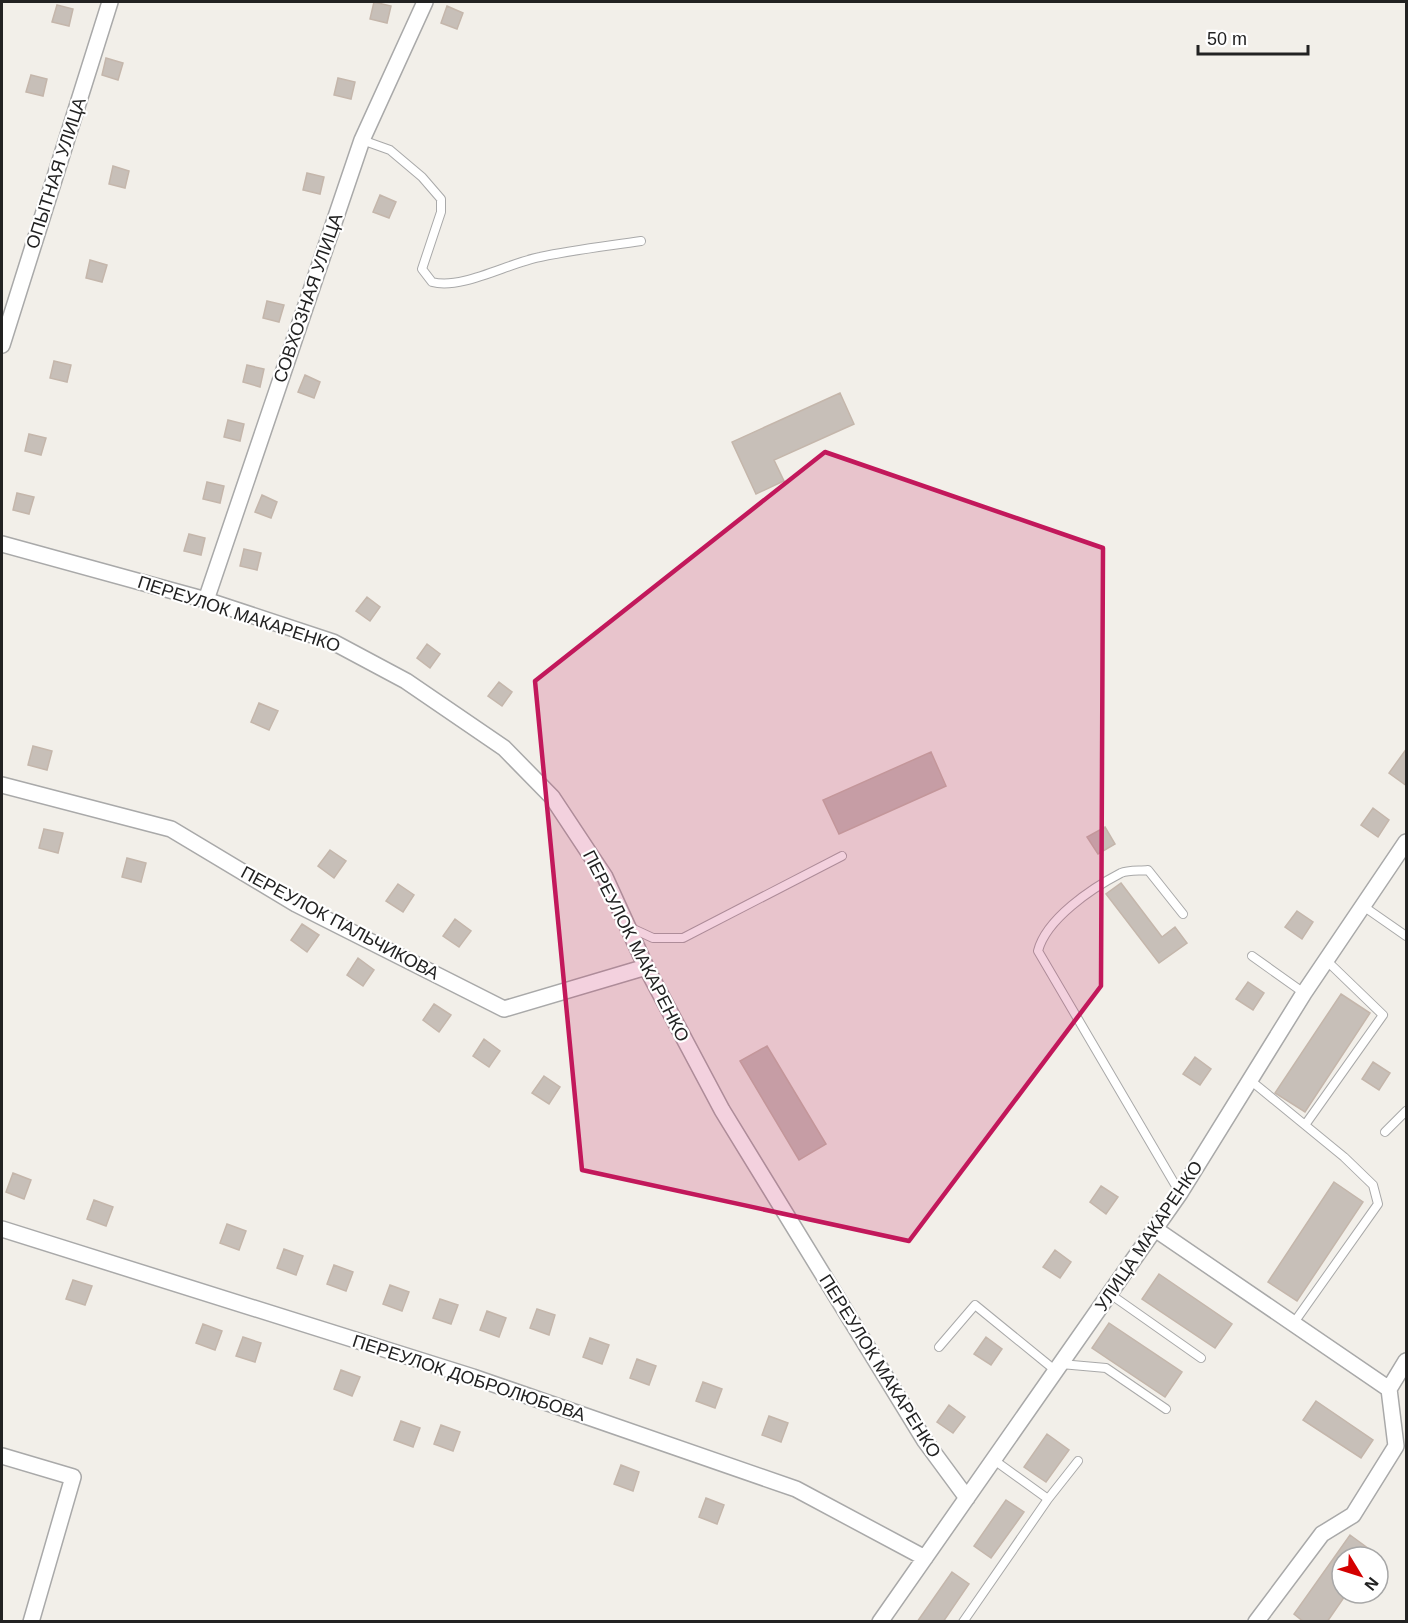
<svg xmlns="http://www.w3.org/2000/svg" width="1408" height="1623" viewBox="0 0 1408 1623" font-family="Arial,sans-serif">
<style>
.building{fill:#c7bfb8;stroke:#c4b6ab;stroke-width:1.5}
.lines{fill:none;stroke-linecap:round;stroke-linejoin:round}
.lane-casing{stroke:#a9a9a9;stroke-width:10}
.street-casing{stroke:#a9a9a9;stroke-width:18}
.lane{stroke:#fff;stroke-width:8}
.street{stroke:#fff;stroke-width:15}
.marked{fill:#c2185b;fill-opacity:0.2;stroke:#c2185b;stroke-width:4.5;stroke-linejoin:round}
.labels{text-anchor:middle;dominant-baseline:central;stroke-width:4.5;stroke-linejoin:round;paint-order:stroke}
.street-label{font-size:18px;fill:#222;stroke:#fff}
</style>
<rect width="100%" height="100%" fill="#f2efe9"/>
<path class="building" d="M374,2L391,6L387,23L370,19Z
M57,5L73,9L69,26L52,22Z
M447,6L463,13L457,29L441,23Z
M106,58L123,63L118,80L102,75Z
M31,75L47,79L43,96L26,92Z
M338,78L355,82L351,99L334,95Z
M113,166L129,171L125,188L109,184Z
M307,173L324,177L320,194L303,190Z
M380,195L396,202L389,218L373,212Z
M90,260L107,265L102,282L86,278Z
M267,301L284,305L279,322L263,318Z
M54,361L71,365L67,382L50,378Z
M247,365L264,369L260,387L243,382Z
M305,375L320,382L314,398L298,392Z
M840,393L854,424L774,460L784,481L756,494L732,442Z
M228,420L244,424L240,441L224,437Z
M29,434L46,438L41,455L25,451Z
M207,482L224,486L220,503L203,499Z
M17,493L34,497L29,514L13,510Z
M262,495L277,502L271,518L255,512Z
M189,534L205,538L201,555L184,551Z
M244,549L261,553L257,570L240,566Z
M367,597L380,607L370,621L356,611Z
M427,644L440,654L430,668L417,658Z
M499,682L512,692L502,706L488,696Z
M259,703L278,711L269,730L251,722Z
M33,746L52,751L47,770L28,765Z
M1407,748V786L1389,773Z
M931,752L946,786L839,834L823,800Z
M1373,808L1389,820L1378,837L1361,825Z
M1105,827L1115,844L1098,854L1087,837Z
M44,829L63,833L58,853L39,848Z
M330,850L346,861L334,878L318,866Z
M127,858L146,863L141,882L122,877Z
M1121,883L1162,937L1175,927L1187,943L1159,963L1106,894Z
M398,884L414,895L403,912L386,901Z
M1297,911L1313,922L1302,939L1285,927Z
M455,919L471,931L459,947L443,936Z
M302,924L319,935L307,952L291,940Z
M358,958L374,970L363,986L347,975Z
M1248,982L1264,993L1253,1010L1236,999Z
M1341,994L1370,1013L1305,1112L1275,1093Z
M434,1004L451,1015L439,1032L423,1020Z
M484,1039L500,1051L489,1067L473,1056Z
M767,1046L826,1144L799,1160L740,1061Z
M1195,1057L1211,1069L1200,1085L1183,1074Z
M1373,1062L1390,1073L1379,1090L1362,1079Z
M544,1076L560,1087L549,1104L532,1093Z
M13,1173L31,1180L24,1199L6,1192Z
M1334,1182L1363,1202L1297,1301L1268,1282Z
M1101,1186L1118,1197L1106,1214L1090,1202Z
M94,1200L113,1207L106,1226L87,1219Z
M227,1224L246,1231L239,1250L220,1243Z
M284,1249L303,1256L296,1275L277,1268Z
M1055,1250L1071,1262L1060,1278L1043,1267Z
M334,1265L353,1272L346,1291L327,1284Z
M1159,1274L1232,1324L1215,1348L1142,1299Z
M73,1280L92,1286L85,1305L66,1299Z
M390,1285L409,1292L402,1311L383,1304Z
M440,1299L458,1305L451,1324L433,1318Z
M537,1309L555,1315L549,1335L530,1328Z
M487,1311L506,1318L499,1337L480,1330Z
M1109,1323L1182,1372L1165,1397L1092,1348Z
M203,1324L222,1331L215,1350L196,1343Z
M243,1337L261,1343L255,1362L236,1356Z
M986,1337L1002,1349L991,1365L974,1354Z
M590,1338L609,1345L602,1364L583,1357Z
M637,1359L656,1366L649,1385L630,1378Z
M341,1370L360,1377L352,1396L334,1389Z
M703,1382L722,1389L715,1408L696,1401Z
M1316,1401L1373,1440L1361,1458L1303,1420Z
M949,1405L965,1417L953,1433L937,1422Z
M769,1416L788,1423L781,1442L762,1435Z
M401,1421L420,1428L413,1447L394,1440Z
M441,1425L460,1432L453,1451L434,1444Z
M1047,1434L1069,1450L1046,1482L1024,1467Z
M621,1465L639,1472L633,1491L614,1484Z
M706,1498L724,1505L717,1524L699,1517Z
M1006,1500L1024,1512L991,1558L974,1546Z
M1350,1535L1380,1557H1342V1593H1347L1327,1622H1304L1294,1614Z
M952,1572L969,1584L943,1622H917Z"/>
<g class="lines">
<defs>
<path id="lane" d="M362,140L390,150L422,177L441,199V212L422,269L432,282C462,290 508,263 540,257C573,250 608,246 641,241
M1363,906L1406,936
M629,927L653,938H683L842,856
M1252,956L1304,993
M1250,1080L1344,1157L1373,1185L1378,1204L1293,1324
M1305,1125L1383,1015L1326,960
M1385,1132L1406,1111
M1180,1193L1038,951C1046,919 1092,888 1121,873C1128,870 1140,871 1148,870L1183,914
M1110,1294L1201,1358
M939,1347L975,1305L1056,1371
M1061,1364L1106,1368L1166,1409
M994,1460L1048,1499L1078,1461
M963,1622L1048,1499"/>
<path id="street" d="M2,345L110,2
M2,544L206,600L333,642L406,681L504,748L552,797L605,877L646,967L722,1110L925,1441L967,1498
M206,600L362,140L425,2
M2,785L171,829L296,904L504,1009L646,967
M2,1229L473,1377L796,1489L925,1558
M1155,1229L1389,1389
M2,1456L73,1477L31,1622
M880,1622L1180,1193L1304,993L1406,842
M1256,1622L1322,1534L1353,1515L1396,1446L1389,1389L1406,1361"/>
</defs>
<use href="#lane" class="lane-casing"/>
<use href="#street" class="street-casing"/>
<use href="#lane" class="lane"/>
<use href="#street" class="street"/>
</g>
<path class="marked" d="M825,452L1103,548L1101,986L909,1241L582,1170L535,681Z"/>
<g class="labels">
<g class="street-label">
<text transform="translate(56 173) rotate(-72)">ОПЫТНАЯ УЛИЦА</text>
<text transform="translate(308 298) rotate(-71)">СОВХОЗНАЯ УЛИЦА</text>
<text transform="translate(239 614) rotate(18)">ПЕРЕУЛОК МАКАРЕНКО</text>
<text transform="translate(340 923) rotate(28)">ПЕРЕУЛОК ПАЛЬЧИКОВА</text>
<text transform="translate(636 946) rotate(63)">ПЕРЕУЛОК МАКАРЕНКО</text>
<text transform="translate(1149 1236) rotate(-56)">УЛИЦА МАКАРЕНКО</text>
<text transform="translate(880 1366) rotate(58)">ПЕРЕУЛОК МАКАРЕНКО</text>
<text transform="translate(469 1378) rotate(18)">ПЕРЕУЛОК ДОБРОЛЮБОВА</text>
</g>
</g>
<rect width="1408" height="1623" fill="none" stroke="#222222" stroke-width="6"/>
<g transform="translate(1360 1575) rotate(128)"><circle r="28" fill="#ffffff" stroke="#a7a7a7" stroke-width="1.5"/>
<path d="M0-4.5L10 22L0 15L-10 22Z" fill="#d40000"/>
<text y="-9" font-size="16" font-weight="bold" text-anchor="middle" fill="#222222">N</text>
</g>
<path d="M1198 45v9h110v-9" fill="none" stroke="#222222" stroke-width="3"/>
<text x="1207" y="45" font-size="18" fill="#222222" stroke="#ffffff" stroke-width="4.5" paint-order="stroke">50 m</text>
</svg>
